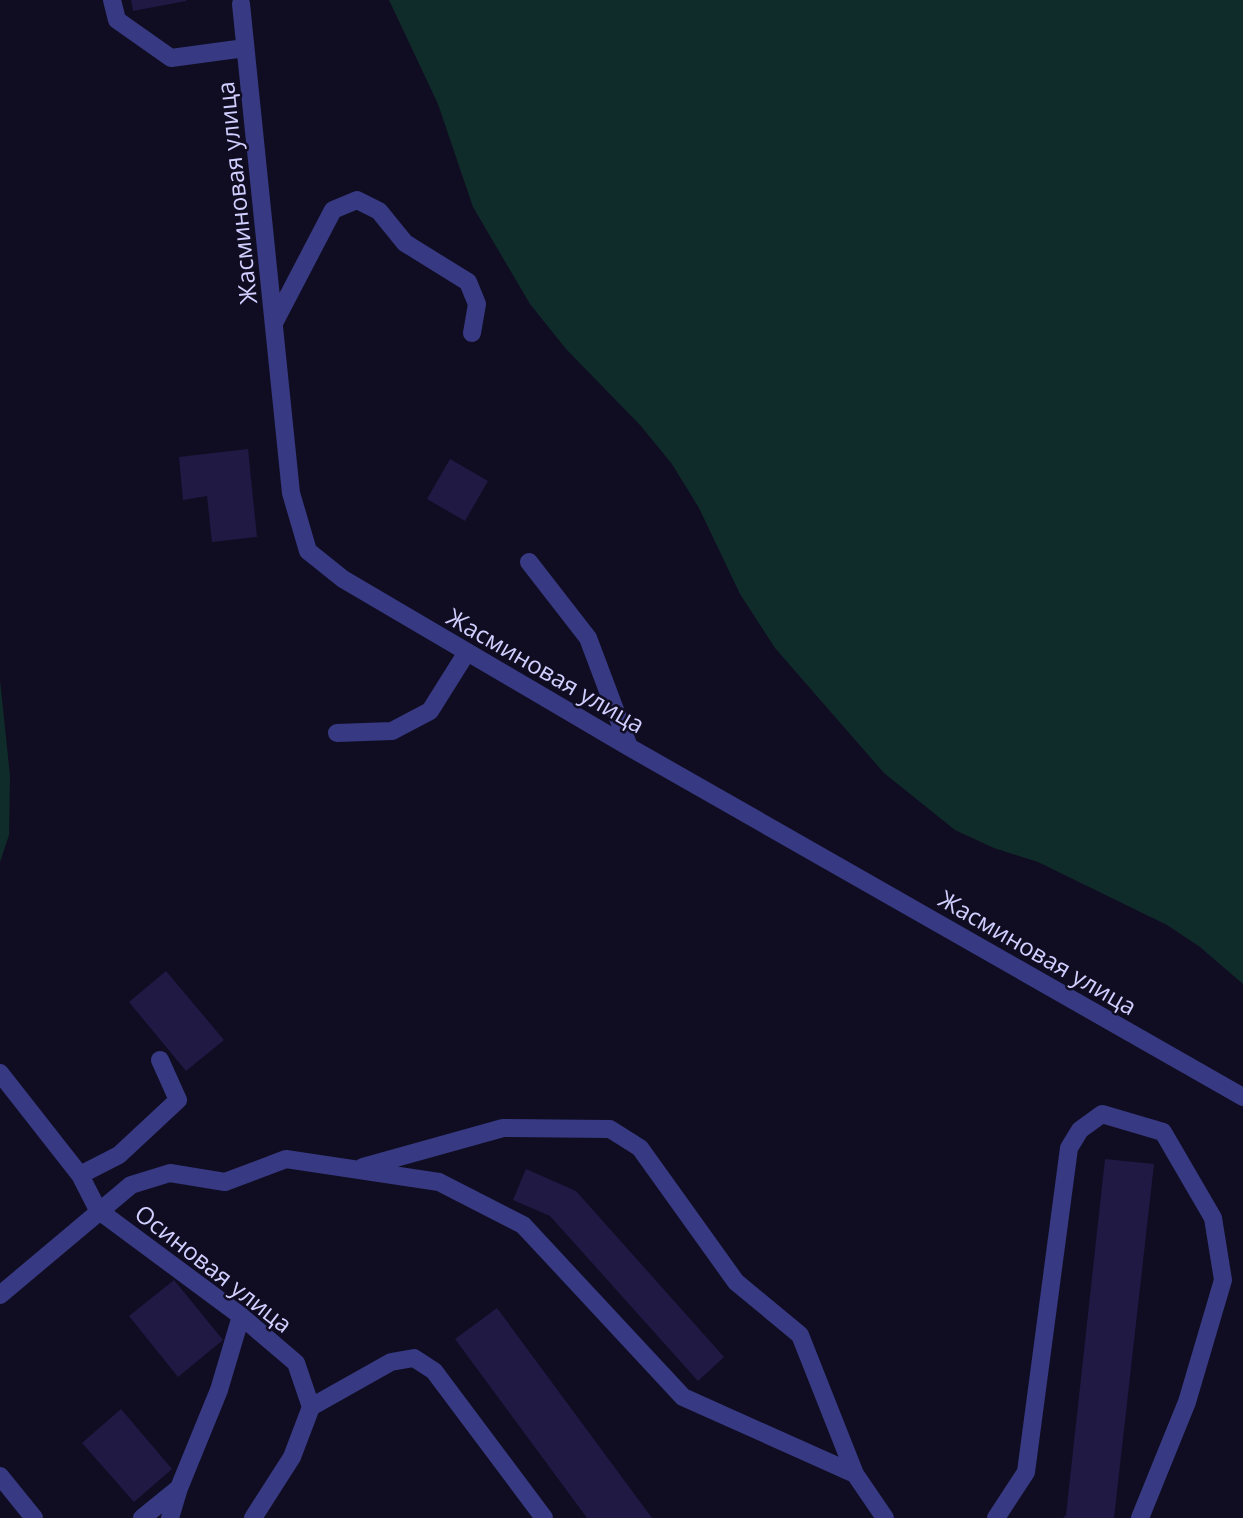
<svg xmlns="http://www.w3.org/2000/svg" width="1243" height="1518" viewBox="0 0 1243 1518" font-family="'Open Sans',sans-serif">
<style>
.green{fill:#102c2a}
.building{fill:#1f1944}
.lines{fill:none;stroke-linecap:round;stroke-linejoin:round}
.minor{stroke:#373982;stroke-width:18}
.labels{text-anchor:middle;dominant-baseline:central;stroke-width:5;stroke-linejoin:round;paint-order:stroke}
.street-label{font-size:24px;fill:#d1cfff;stroke:#100d22}
</style>
<rect width="100%" height="100%" fill="#100d22"/>
<path class="green" d="M389,0H1243V984L1200,947L1167,925L1038,862L994,848L955,830L884,773L775,648L740,594L699,508L672,464L640,425L566,349L530,304L473,207L438,104Z
M0,680L10,776L9,835L0,862Z"/>
<path class="building" d="M131,0H186V1L133,11Z
M248,449L257,537L212,542L207,496L183,500L179,457Z
M450,459L488,481L465,521L427,499Z
M166,971L224,1040L186,1071L129,1002Z
M1105,1159L1154,1164L1114,1518H1063L1066,1515Z
M526,1169L576,1191L724,1357L698,1381L550,1216L513,1200Z
M174,1280L223,1340L178,1377L129,1316Z
M497,1308L652,1518H587L455,1339Z
M121,1409L172,1469L134,1502L82,1443Z"/>
<g class="lines">
<path class="minor" d="M112,0L117,20L171,58L245,48
M241,4L291,493L308,551L343,579L629,747L1243,1097
M274,323L333,210L357,200L379,211L405,243L468,282L477,304L472,333
M529,562L588,638L629,747
M337,733L392,731L430,711L467,652
M0,1073L80,1175L98,1210L241,1316L296,1363L311,1407L292,1457L253,1518
M363,1167L503,1128L610,1129L640,1148L736,1282L800,1335L855,1474
M80,1175L119,1155L178,1100L160,1060
M0,1295L131,1185L170,1173L225,1182L286,1159L439,1182L523,1225L683,1397L855,1474L885,1518
M311,1407L391,1362L414,1358L434,1371L544,1518
M0,1476L34,1518
M142,1518L179,1488
M170,1518L179,1488L219,1390L241,1316
M996,1518L1026,1472L1069,1148L1080,1130L1102,1114L1163,1132L1213,1218L1223,1280L1187,1402L1140,1518"/>
</g>
<g class="labels">
<g class="street-label">
<text transform="translate(236 193) rotate(-96)">Жасминовая улица</text>
<text transform="translate(546 670) rotate(30)">Жасминовая улица</text>
<text transform="translate(1038 952) rotate(30)">Жасминовая улица</text>
<text transform="translate(214 1268) rotate(38)">Осиновая улица</text>
</g>
</g>
</svg>
